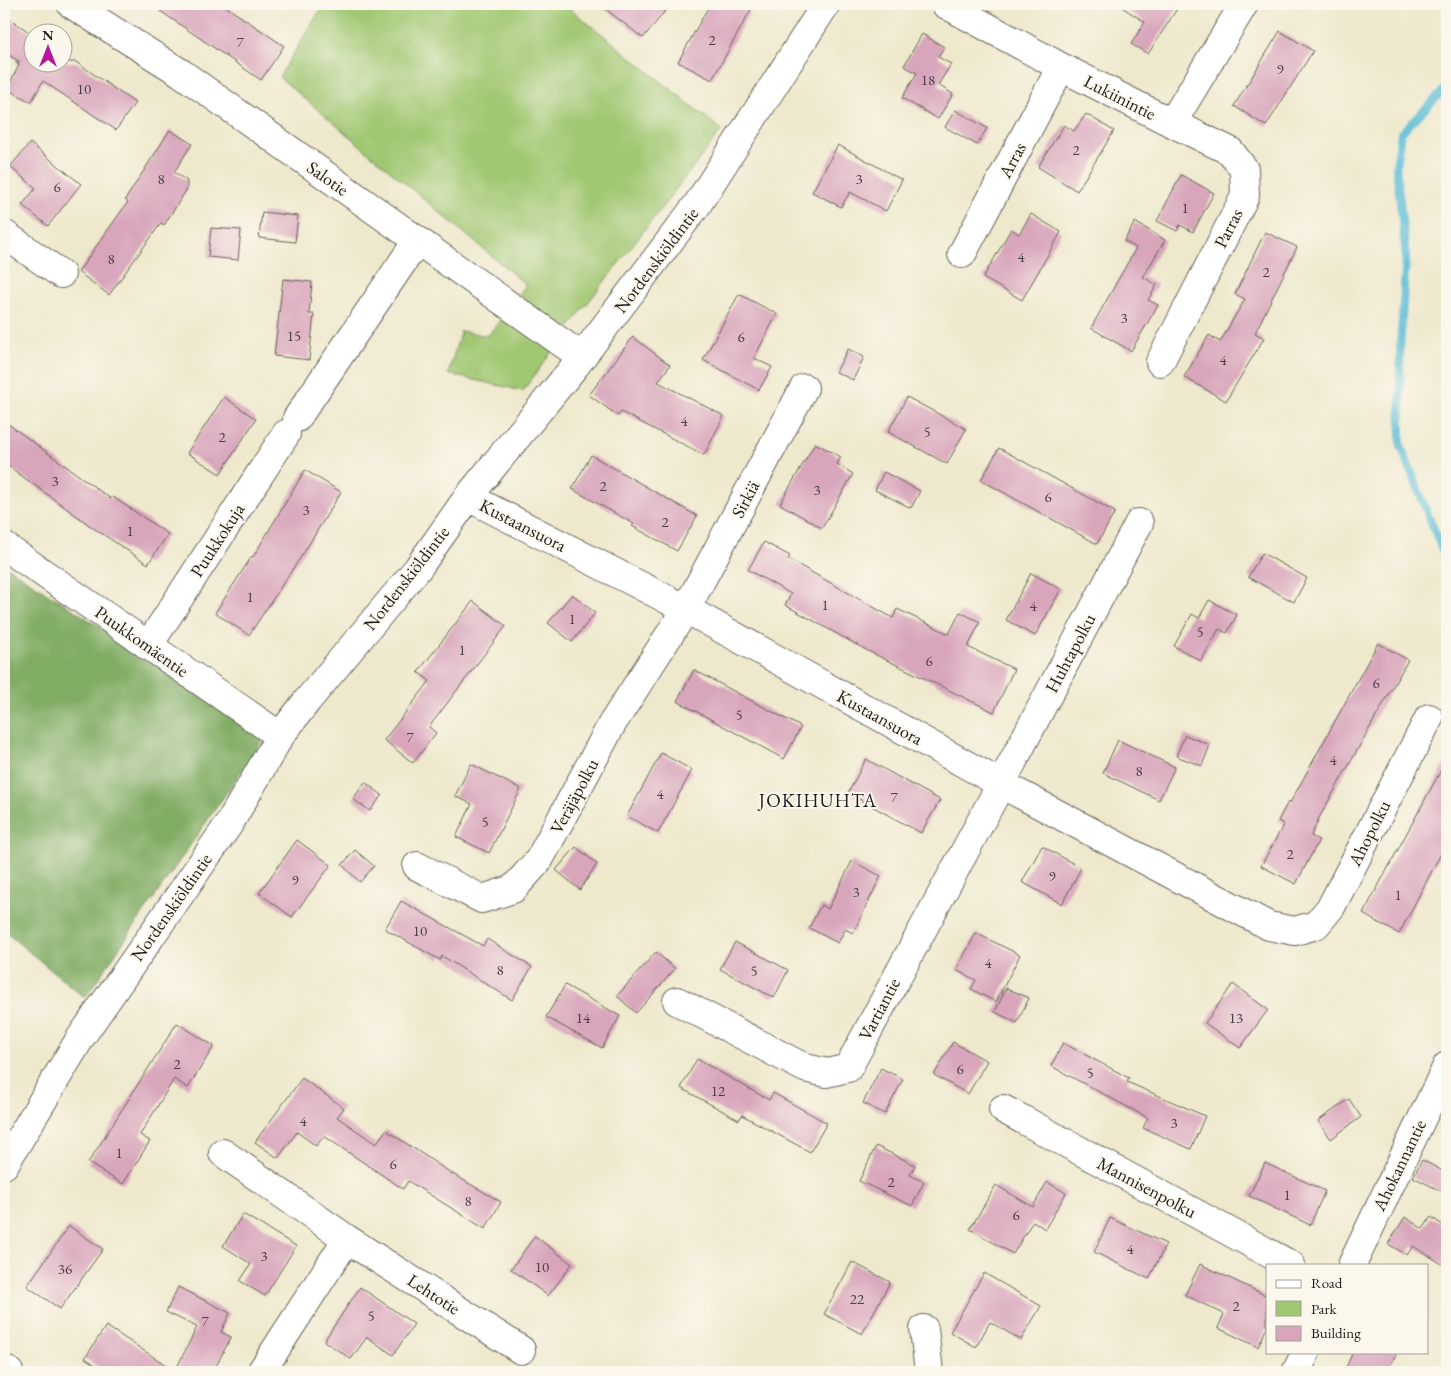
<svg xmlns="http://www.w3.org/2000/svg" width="1451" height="1376" viewBox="0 0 1451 1376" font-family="'EB Garamond',serif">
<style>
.green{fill:#a0c772;stroke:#5e7247}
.forest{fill:#80ac64;stroke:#4e6440}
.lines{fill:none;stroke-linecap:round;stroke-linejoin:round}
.stream{stroke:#57bbd5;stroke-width:8}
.building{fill:#d8a5bb}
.minor-casing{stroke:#66635a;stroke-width:30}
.secondary-casing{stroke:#66635a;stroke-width:30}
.minor{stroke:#fff;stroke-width:28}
.secondary{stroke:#fff;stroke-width:28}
.labels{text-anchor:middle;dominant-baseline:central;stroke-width:4;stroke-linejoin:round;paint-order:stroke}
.number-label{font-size:15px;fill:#4b3e44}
.street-label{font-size:18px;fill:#1c1c1c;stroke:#fbf7ec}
.neighbourhood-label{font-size:19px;letter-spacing:1px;fill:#1c1c1c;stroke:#fbf7ec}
</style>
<rect width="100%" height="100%" fill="#fbf7ec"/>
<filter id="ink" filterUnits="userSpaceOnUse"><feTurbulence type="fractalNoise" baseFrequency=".02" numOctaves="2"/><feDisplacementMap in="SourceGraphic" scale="10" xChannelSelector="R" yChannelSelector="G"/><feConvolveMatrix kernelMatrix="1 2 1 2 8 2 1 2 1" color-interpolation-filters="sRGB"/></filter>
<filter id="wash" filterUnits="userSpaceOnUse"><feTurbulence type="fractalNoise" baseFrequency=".0096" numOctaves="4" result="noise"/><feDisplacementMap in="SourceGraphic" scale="20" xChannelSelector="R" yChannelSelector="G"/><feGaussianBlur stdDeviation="1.12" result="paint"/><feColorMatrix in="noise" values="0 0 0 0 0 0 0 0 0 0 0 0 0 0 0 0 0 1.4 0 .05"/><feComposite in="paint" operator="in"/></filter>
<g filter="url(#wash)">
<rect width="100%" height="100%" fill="#eee8cc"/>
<path class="green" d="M324,4H564L722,130L580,313L523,391L448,374L461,331L488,336L526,285L279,77Z"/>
<path class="forest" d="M4,565L267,734L85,998L4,931Z"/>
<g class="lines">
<path class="stream" d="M1447,87L1401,133L1396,166L1406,257L1400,348L1401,446L1442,550L1447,555"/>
</g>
<g id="blocks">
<path class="building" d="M150,4H222L284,46L261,80Z
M599,4H671L643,38Z
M710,4H754L712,80L678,62Z
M1117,4H1180L1148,54L1131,44L1145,22Z
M4,15L32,34V62H76L135,103L116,130L43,81L31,102L7,89L19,65L15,62H20L4,52Z
M1280,31L1313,51L1266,126L1234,106Z
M922,34L944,47L938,57L951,64L938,85L953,94L938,119L902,98L917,73L904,66Z
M955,110L987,128L977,145L945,127Z
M1086,114L1114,131L1077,191L1038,167L1064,125L1074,131Z
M170,130L192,144L174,172L187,181V189L164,225L161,223L109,295L78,272L128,202L125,200Z
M30,143L81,184L48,226L22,205L36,188L10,167Z
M838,145L902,180L886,211L850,192L841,207L812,192Z
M1181,175L1214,193L1193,232L1180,225L1177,231L1157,221Z
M262,212L298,216L295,242L259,238Z
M1031,214L1061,232L1022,300L983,278L1011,229L1019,234Z
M1135,222L1165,240L1143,277L1157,285L1148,300L1158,305L1131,351L1091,328L1136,248L1124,241Z
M211,228L241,230L238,260L208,257Z
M1265,232L1297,247L1255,333L1264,338L1226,401L1184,377L1209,335L1220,342L1245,299L1235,294Z
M283,279L312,282L309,314H314L309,360L274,356Z
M739,294L777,314L754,358L772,367L759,390L703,360Z
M633,337L670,365L658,382L724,416L704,455L621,412L618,416L589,395Z
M848,349L864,357L853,380L836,372Z
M224,397L256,419L220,474L187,453Z
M907,397L966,429L947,464L888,432Z
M4,421L111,499L113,497L168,534L148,564L92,527L4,463Z
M815,443L841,457L837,464L853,474L822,528L780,504Z
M999,448L1115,512L1097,544L981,480Z
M591,455L697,516L677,551L632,526L634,524L572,489Z
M305,470L341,492L306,549L249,635L215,613L252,556L253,557Z
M884,472L920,491L911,508L875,490Z
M764,542L790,556L788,559L893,618L897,609L949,634L960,612L980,622L968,647L1014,669L994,712L868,651L785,605L791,594L748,570Z
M1262,553L1307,578L1294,602L1248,577Z
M1031,573L1061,589L1035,636L1006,620Z
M572,594L595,613L572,642L548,623Z
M1209,600L1237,615L1227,633L1219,629L1201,661L1174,646L1192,614L1199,618Z
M473,601L506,626L429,727L436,733L413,763L384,740L430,681L418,672Z
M1378,643L1408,660L1319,818L1311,836L1319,840L1296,884L1261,866L1284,824L1278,821L1288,802L1290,803Z
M694,670L801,727L784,759L677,701Z
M1185,735L1210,745L1202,766L1176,756Z
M1118,740L1175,767L1159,800L1103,773Z
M661,753L692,770L658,833L627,816Z
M866,759L940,800L921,833L848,793Z
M1447,759V842L1399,934L1363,914Z
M471,764L521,789L489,853L456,837L472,804L455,796Z
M365,782L382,795L370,811L353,799Z
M297,840L331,865L292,917L259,893Z
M1042,846L1081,868L1062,904L1022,882Z
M576,847L597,864L580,890L556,870Z
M355,850L374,866L360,882L342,865Z
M852,861L881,876L853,933L845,929L838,943L809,928L821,905L828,909Z
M401,901L483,946L487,939L532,967L512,1000L442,956L440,960L385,929Z
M976,933L1020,955L996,1002L971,989L976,980L956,970Z
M735,942L788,970L774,998L720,969Z
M656,952L675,969L636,1013L617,996Z
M1233,984L1268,1010L1240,1048L1205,1023Z
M565,985L620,1016L602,1048L546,1017Z
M1006,988L1029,998L1017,1023L995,1012Z
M177,1023L214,1046L188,1088L174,1079L140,1135L150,1141L123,1184L88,1163Z
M953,1042L987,1061L968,1094L934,1075Z
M1063,1043L1129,1078L1127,1082L1205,1116L1191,1149L1143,1128L1148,1118L1051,1066Z
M697,1059L769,1100L773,1093L827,1123L810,1152L742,1115L739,1120L681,1088Z
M881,1068L903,1079L885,1114L863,1103Z
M302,1078L344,1108L337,1117L376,1144L386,1130L451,1173L501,1202L485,1229L408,1181L403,1189L324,1136L316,1146L297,1132L278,1158L255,1142Z
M1349,1099L1361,1117L1331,1139L1318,1121Z
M876,1146L915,1165L910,1175L924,1182L912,1206L859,1181Z
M1422,1160L1447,1173V1194L1413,1177Z
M1265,1163L1325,1191L1310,1225L1249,1196Z
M1047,1182L1066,1193L1045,1229L1033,1221L1013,1254L970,1229L996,1185L1033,1207Z
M243,1214L296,1246L265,1296L240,1281L251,1264L223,1246Z
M1405,1217L1423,1229L1431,1217L1447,1228V1267L1413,1246L1407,1255L1388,1244Z
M1110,1218L1166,1244L1149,1279L1094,1252Z
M69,1226L103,1249L60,1309L27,1286Z
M535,1236L572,1264L548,1296L511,1269Z
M852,1262L890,1282L862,1334L824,1314Z
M1200,1264L1267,1296V1327L1258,1347L1218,1328L1224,1314L1185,1295Z
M984,1273L1041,1306L1021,1340L990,1322L976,1347L950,1332Z
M178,1287L230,1313L221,1332L231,1337L213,1372H106L85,1358L106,1326L175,1371L197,1327L166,1312Z
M360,1287L414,1324L393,1355L367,1337L351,1359L324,1341Z
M1353,1352H1397L1387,1372H1344Z"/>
</g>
</g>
<g filter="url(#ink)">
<use href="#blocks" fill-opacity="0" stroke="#66635a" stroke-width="1"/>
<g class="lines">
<defs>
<path id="minor" d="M71,4L181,73L582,357
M945,4L1061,67L1172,123L1244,4
M4,234L61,274
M962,254L1061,67
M1160,362L1245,196L1244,169L1230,151L1172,123
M297,418L417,241
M468,497L686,609L1001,784L1269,926L1295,931L1316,925L1331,907L1429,718
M4,546L280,736
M148,646L286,434
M417,866L482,899L513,889L539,860L612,724L686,609L804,388
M677,1001L805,1068L827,1073L848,1068L1001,784L1139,523
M1003,1109L1291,1265
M223,1153L347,1239L521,1350
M1352,1265L1447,1066
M924,1329L929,1372
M4,1369L9,1372
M261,1372L347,1239
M1296,1372L1306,1352"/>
<path id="secondary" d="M4,1165L81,1037L229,824L280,736L307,701L418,568L468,497L575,366L697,205L826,4"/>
</defs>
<use href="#minor" class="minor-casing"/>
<use href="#secondary" class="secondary-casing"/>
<use href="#minor" class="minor"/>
<use href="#secondary" class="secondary"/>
</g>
</g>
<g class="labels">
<g class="number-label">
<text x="712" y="39">2</text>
<text x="240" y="41">7</text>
<text x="1280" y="68">9</text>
<text x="928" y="79">18</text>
<text x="84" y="88">10</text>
<text x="1076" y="149">2</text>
<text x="161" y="178">8</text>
<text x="859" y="178">3</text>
<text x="57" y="186">6</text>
<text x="1185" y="207">1</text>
<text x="1021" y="256">4</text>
<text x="111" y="258">8</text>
<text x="1266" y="271">2</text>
<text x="1124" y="317">3</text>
<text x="294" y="335">15</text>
<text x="741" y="336">6</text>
<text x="1223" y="359">4</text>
<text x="684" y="420">4</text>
<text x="927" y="431">5</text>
<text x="222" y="436">2</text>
<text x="55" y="480">3</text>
<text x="603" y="485">2</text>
<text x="817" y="489">3</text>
<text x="1048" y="496">6</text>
<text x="306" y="509">3</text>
<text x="665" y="521">2</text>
<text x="130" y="530">1</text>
<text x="250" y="596">1</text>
<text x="825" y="604">1</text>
<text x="1033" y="605">4</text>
<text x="572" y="618">1</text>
<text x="1200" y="631">5</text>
<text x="462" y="649">1</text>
<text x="929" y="660">6</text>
<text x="1376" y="682">6</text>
<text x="739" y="714">5</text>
<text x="410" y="736">7</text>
<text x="1333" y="759">4</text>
<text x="1139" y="770">8</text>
<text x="660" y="793">4</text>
<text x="894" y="796">7</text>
<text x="485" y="821">5</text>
<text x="1290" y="853">2</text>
<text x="1052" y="875">9</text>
<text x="295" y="879">9</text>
<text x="856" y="891">3</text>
<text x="1398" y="894">1</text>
<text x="420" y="930">10</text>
<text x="988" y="962">4</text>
<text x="500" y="969">8</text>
<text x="754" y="970">5</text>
<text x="583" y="1017">14</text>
<text x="1236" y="1017">13</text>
<text x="177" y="1063">2</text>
<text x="960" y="1068">6</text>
<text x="1090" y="1072">5</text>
<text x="718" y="1090">12</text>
<text x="303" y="1120">4</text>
<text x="1174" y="1122">3</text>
<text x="119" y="1152">1</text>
<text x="393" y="1163">6</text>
<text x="891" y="1181">2</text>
<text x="1287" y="1194">1</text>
<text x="468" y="1200">8</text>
<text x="1016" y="1214">6</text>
<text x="1130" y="1248">4</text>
<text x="264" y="1255">3</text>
<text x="542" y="1266">10</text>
<text x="65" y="1268">36</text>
<text x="857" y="1298">22</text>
<text x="1236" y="1305">2</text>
<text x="371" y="1315">5</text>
<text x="205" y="1320">7</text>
</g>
<g class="street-label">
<text transform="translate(1120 97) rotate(27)">Lukiinintie</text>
<text transform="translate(1012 160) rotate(-62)">Arras</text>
<text transform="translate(328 178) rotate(35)">Salotie</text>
<text transform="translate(1228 228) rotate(-63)">Parras</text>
<text transform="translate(656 260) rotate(-53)">Nordenskiöldintie</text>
<text transform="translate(745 499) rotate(-62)">Sirkiä</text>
<text transform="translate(523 525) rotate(27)">Kustaansuora</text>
<text transform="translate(217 540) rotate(-57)">Puukkokuja</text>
<text transform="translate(406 578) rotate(-52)">Nordenskiöldintie</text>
<text transform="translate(142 641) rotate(35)">Puukkomäentie</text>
<text transform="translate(1070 653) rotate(-62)">Huhtapolku</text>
<text transform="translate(880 717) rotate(29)">Kustaansuora</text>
<text transform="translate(574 796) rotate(-62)">Veräjäpolku</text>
<text transform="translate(1369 833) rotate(-63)">Ahopolku</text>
<text transform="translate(171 907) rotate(-55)">Nordenskiöldintie</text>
<text transform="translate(879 1009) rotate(-62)">Vartiantie</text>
<text transform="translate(1399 1165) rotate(-64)">Ahokannantie</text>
<text transform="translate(1147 1187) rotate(28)">Mannisenpolku</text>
<text transform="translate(434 1294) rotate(33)">Lehtotie</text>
</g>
<g class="neighbourhood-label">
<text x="818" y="800">JOKIHUHTA</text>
</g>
</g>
<rect width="1451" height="1376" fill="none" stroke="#fbf7ec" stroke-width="20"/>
<rect x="1266" y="1264" width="162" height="90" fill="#fbf7ec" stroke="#a29f99"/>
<rect x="1276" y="1280" width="25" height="8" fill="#ffffff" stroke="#a29f99"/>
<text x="1311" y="1288" font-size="15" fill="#1c1c1c">Road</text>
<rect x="1276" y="1301" width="25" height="15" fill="#a0c772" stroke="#a29f99"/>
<text x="1311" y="1314" font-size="15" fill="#1c1c1c">Park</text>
<rect x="1276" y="1326" width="25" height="15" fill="#d8a5bb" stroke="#a29f99"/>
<text x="1311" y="1338" font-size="15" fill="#1c1c1c">Building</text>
<g transform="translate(48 48)"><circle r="24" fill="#fbf7ec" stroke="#a29f99"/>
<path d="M0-4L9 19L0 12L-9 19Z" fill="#b5179e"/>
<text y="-8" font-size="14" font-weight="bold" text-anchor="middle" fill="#1c1c1c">N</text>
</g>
</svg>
